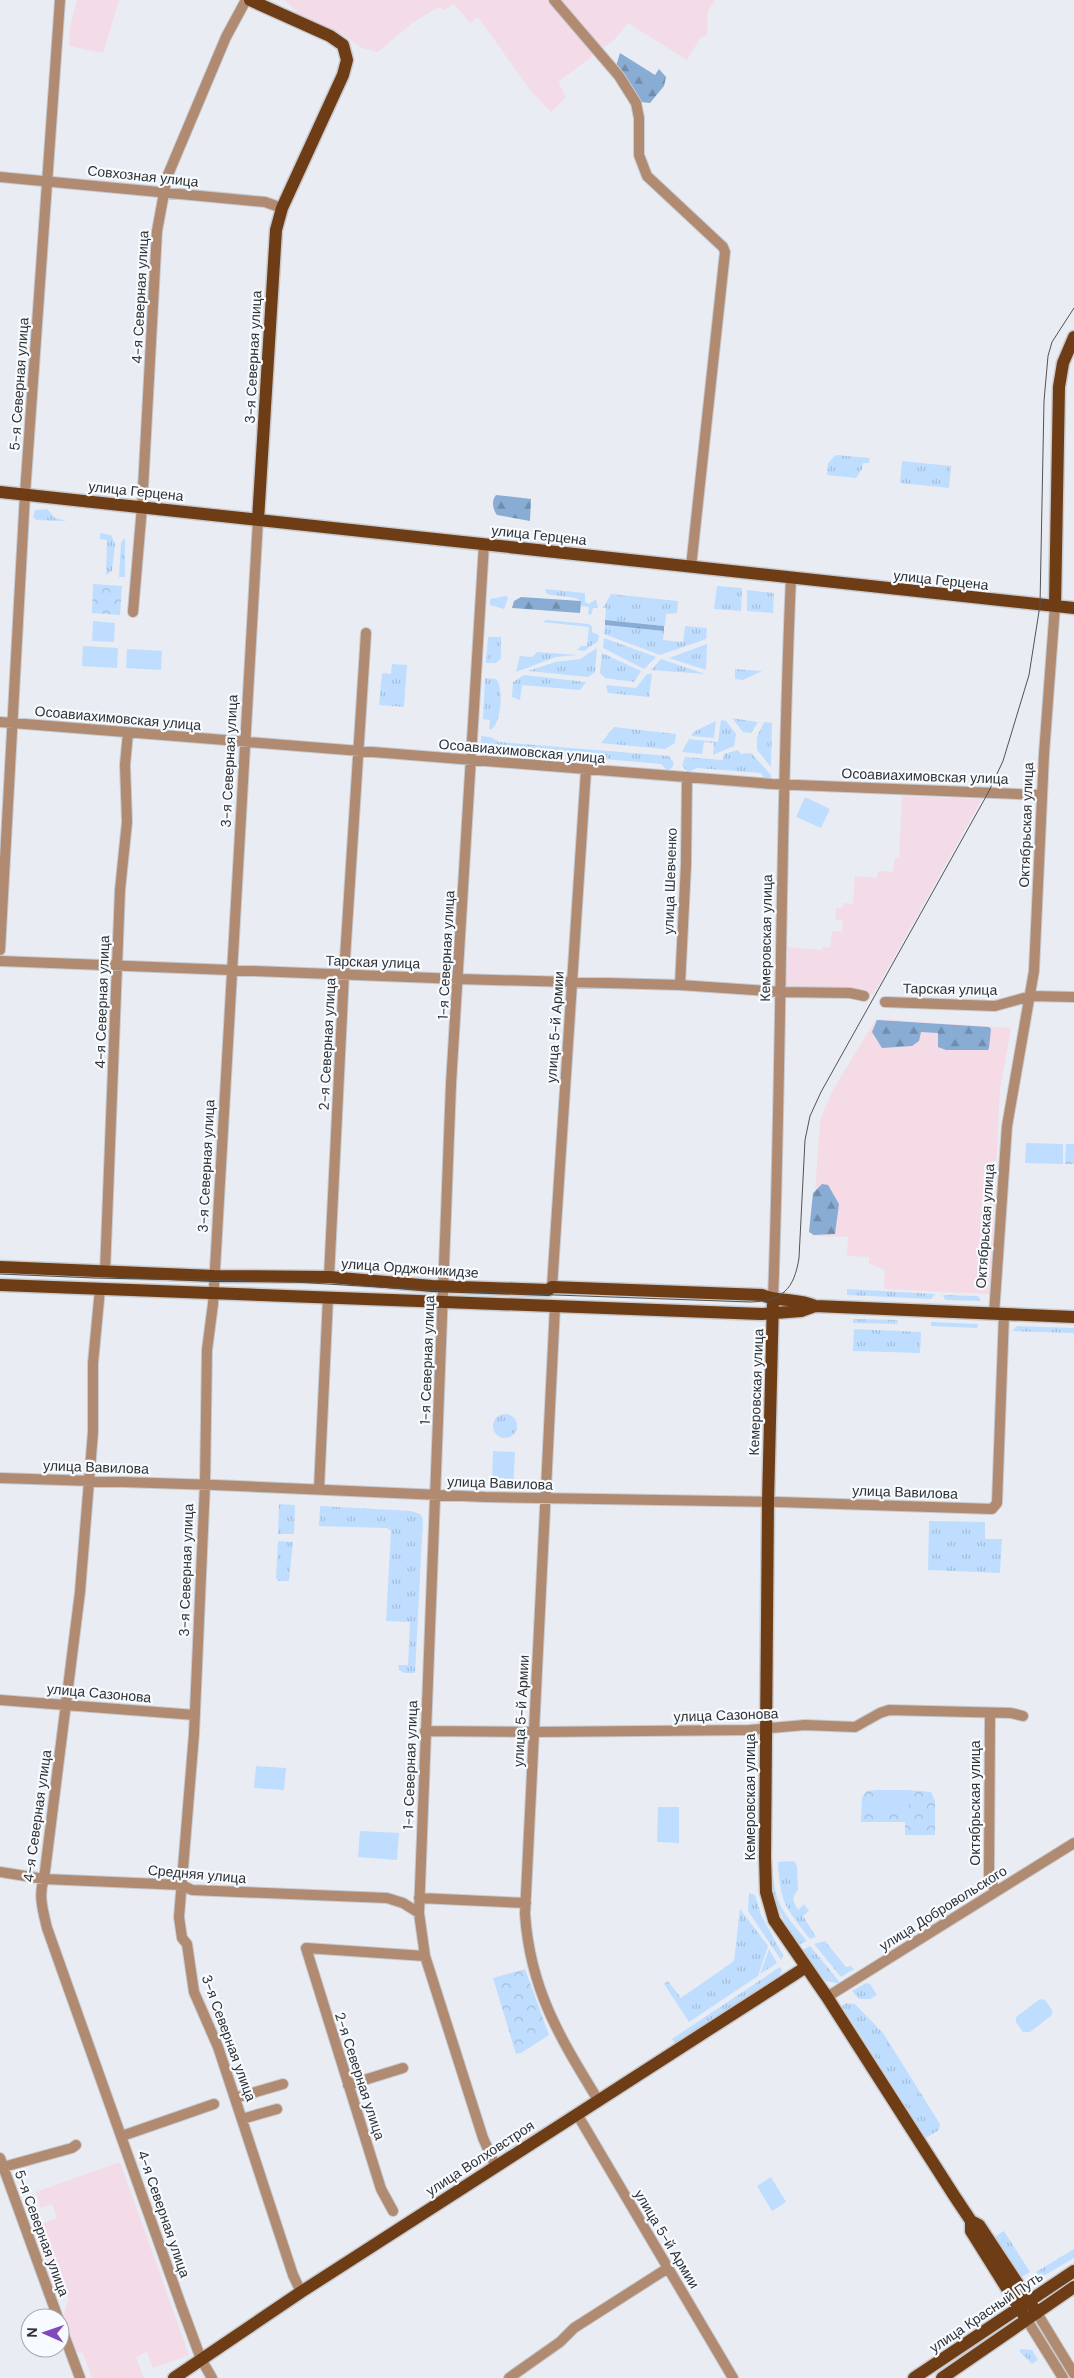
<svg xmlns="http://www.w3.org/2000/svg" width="1074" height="2378" viewBox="0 0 1074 2378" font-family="'DM Sans',sans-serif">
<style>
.industrial{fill:#f3dbe7}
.medical{fill:#f4dbe5}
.grass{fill:url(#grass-tufts)}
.forest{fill:url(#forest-firs)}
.park{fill:url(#park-crowns)}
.pitch{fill:#bfddfe}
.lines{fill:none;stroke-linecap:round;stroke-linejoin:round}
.minor-casing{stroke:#c8cbd0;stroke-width:12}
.major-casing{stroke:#c8cbd0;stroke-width:15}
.minor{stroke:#b08b72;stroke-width:10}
.major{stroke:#6f3d15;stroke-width:12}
.tram{stroke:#515356;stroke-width:1}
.labels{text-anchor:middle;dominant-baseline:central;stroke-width:4.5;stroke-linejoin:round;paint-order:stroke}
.street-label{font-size:14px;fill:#2f3133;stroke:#f7fbff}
</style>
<defs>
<pattern id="grass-tufts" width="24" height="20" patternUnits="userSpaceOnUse" patternTransform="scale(1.25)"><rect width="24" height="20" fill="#bfddfe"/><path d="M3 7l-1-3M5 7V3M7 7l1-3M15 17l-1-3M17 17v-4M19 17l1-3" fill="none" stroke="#a4beda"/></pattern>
<pattern id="forest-firs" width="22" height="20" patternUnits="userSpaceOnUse" patternTransform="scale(1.25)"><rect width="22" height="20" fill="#88acd3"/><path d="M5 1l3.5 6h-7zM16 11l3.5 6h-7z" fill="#708dac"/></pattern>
<pattern id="park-crowns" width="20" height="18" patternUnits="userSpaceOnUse" patternTransform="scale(1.25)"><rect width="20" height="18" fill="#bfddfe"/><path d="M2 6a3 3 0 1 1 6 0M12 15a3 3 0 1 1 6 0" fill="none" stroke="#a4beda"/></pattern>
</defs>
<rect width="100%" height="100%" fill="#e9edf3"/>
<path class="industrial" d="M77,0H119L103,53L69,46L70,28Z
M284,0H715L708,11L707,36L701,37L687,60L628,23L615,39L558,82L566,97L551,112L531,91L478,17L470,23L454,4L444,10L439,7L412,23L378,52L362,48L344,35L299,14Z
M902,796L982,799L873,995L844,991H786L787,947L822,950L823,947L830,948L832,931L842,932L843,921L835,920L836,908H843L844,903L853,904L855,876L877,878L878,871L893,872L895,858H899Z
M120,2162L189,2355L153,2368L147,2352L136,2357L144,2378H92L83,2353L77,2352L63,2316L69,2297L51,2284L31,2228L57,2218L52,2204L41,2208L36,2192Z"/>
<path class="medical" d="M876,1019L1011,1028L1000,1089L990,1294L884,1289L885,1270L869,1264V1257L847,1256L848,1237L812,1236L820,1120L833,1090Z"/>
<path class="grass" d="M836,455L870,458L869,463H863L862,469L856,478L827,475L828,463Z
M902,461L951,466L949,488L900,483Z
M47,509L55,518L67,521L36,520L33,517L35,510Z
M100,533L111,535L115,544L112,571L106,575L107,540L100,539Z
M125,538V577H119L121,542Z
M717,586L742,588L741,611L714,609Z
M545,589L585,593V602L589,604L596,599L598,608H593L591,615L588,614L589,607L581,606V601C573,595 557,597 547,594Z
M747,590L774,593L773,613L747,611Z
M611,594L678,601L677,613L666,614L665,626L605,620L606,608H603Z
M506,596L508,598L504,609L490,605V599Z
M546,620L589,624L592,627V632L599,635L598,641L584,651L577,650L581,646H587L589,627L543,622Z
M605,625L664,631L663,640L683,642L685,626L707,628L706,639L660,655L604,634Z
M488,637H501V658L496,663H486Z
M604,638L656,657L644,669L603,648Z
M707,644L706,670L669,658Z
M597,648L595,672L588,677L528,671L555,662L580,659Z
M537,652L577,655L556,657L516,672L520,656L532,657Z
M602,653L641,671L634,682L605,678L600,673Z
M661,659L705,674L651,670Z
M392,664L407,665L404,707L379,705L382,673L391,674Z
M735,669L762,671L743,680L735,679Z
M647,674H652L649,697L608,693L606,685L636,688Z
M524,675L586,682L580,690L522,685L520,700L512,697L513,682Z
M485,678L496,679C504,687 501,723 492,729H489L490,720L483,719Z
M732,718L757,722H758L751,733L743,732Z
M721,720L726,721L736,734L734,746L713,755L714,743L704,742L702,754L682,752L689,739L718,742Z
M716,721L714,738L691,736L695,731Z
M764,722L772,723L771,767L757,750V737Z
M614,727L676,734L675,743L665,749L601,743Z
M481,736L490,737L500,742L669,756L674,763L672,768L667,770L661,764L592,758L584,759L582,764L572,765L567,756L525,752L518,762L481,756Z
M738,750L741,754L751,753L771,775V780L764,779L761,773L697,768L688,772L682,766L685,757L723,760L724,754Z
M847,1289L935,1294L931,1299L847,1295Z
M943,1295L978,1296L981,1301L945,1300Z
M853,1319L898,1320L897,1324L853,1323Z
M931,1322L978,1324L977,1328L931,1326Z
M1017,1326L1074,1328V1333L1012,1331Z
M854,1329L921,1332L920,1353L853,1351Z
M493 1426a12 12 0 1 1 24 0a12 12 0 1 1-24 0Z
M279,1504L295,1505L294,1534H278Z
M320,1506L411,1511L420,1514L423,1519L415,1673H404L399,1670L398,1665H408L410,1622L386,1621L391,1531L387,1528L319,1526Z
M929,1521L985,1522V1539H1002L1000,1573L928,1570Z
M278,1541L293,1542L289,1581H278L276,1578Z
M770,1861H772C774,1903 781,1910 807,1941L796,1946L773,1897Z
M794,1861L797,1866L798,1890C791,1898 793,1901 798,1910L804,1904L809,1911L803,1916L816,1937L810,1939C785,1906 780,1904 778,1862Z
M749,1893L755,1895L761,1915L783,1955L781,1960L748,1911Z
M740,1909L768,1946L758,1976L689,2022L664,1984L668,1981L681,1998L734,1961Z
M825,1941L846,1967L851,1966L854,1969L841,1977L814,1944Z
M810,1946L838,1980L840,1984L826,1981L799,1952Z
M769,1949L777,1963L760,1974Z
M780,1967L782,1970L778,1978L676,2045L672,2039Z
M866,1983L870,1984L877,1995L870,1999H859L852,1991Z
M846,2003L855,2004L883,2033L940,2124L939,2130L926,2138L842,2006Z
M1004,2231L1030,2272L1017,2280L991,2239Z
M1074,2249V2258L1040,2278L1036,2272Z
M1021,2349L1032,2350L1038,2360L1032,2364L1019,2351Z"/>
<path class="forest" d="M620,53L655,75L659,69L666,77L664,86L650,103L641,102L616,66Z
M496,495L531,499L530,521L497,515C493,510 491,501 496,495Z
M521,597L581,601L580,613L512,608L514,601Z
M605,620L664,626V631L605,625Z
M877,1020L989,1027L991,1029L989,1048L988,1050H946L938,1047V1033L921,1032L919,1041L912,1046L882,1048L872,1032Z
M822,1184L828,1185L839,1204L835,1234L814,1235L809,1232L813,1193Z"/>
<path class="park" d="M93,584L122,586L120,615L92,613Z
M1066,1144H1074V1164H1065Z
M877,1790L878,1809H908L909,1790L931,1792L935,1801V1835H905V1822H861L862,1797L867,1791Z
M525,1969L549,2035L521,2053L516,2054L493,1978Z"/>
<path class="pitch" d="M93,621L115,623L114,642L92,641Z
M83,646L118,648L117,668L82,666Z
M127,649L162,651L161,670L126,668Z
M805,797L830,809L821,828L796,817Z
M1026,1143L1063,1144V1164L1025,1163Z
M493,1451L515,1452L513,1488L492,1487Z
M256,1766L286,1768L284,1790L254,1788Z
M877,1790H909V1809H877Z
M658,1807H679V1843L657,1842Z
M360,1831L399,1833L397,1860L358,1857Z
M1040,1999L1045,2000L1052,2010V2015L1030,2032H1023L1016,2022V2017Z
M771,2177L786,2202L772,2211L757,2186Z"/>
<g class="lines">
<defs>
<path id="minor" d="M554,0L619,76L636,103L639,118V155L647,176L723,247L725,252L691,567
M0,177L265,202L282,208
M258,520L213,1304L207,1350L205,1484L194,1734L179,1917L182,1938L187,1944L194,1992L218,2047L293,2275L301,2292
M484,544L451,1084L419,1913L425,1956L483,2138L495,2165
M133,612L142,507L157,231L167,177L226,37L246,0
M0,722L772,784L1042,795
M0,950L25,494L60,0
M0,961L459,979L680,985L781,992L850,993L864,996
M680,985L686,864L687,777
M885,1002L995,1006L1031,996L1074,997
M105,1272L120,890L127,822L125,765L128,733
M329,1277L344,974L366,633
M552,1287L586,770
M100,1289L93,1363V1432L80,1592L44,1879C38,1895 43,1911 47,1928L181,2305L201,2359L212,2378
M773,1299C782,1059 780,818 791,578
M555,1306L525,1914C530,1989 560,2038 598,2100
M994,1314L1007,1126L1034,971L1044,754L1055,606
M0,1478L215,1485L485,1497L779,1502L992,1509L997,1503L1004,1314
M319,1489L328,1298
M0,1700L195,1715
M990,1713L989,1875L995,1891
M425,1731L534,1732L749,1730L805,1725L855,1727L880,1713L889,1710L1011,1713L1023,1716
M0,1872L44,1879L182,1885L192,1890L387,1898L403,1903L419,1913
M419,1898L526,1903
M827,1997L1074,1843
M348,2085L403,2068
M235,2098L283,2084
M577,2114L733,2378
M242,2119L277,2109
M122,2136L214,2104
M0,2158L58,2318
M0,2168L72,2148L76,2145
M393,2211L381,2189L306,1948L425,1956
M1037,2313L1074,2374
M1027,2320L1063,2378
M60,2324L80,2378
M509,2378L560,2342L574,2328L668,2268"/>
<path id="major" d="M250,0L330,36L343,45L347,60L343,75L282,208L276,230L258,520
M0,492L1074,608
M1055,606L1059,387L1063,363L1074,337
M0,1267L214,1276L329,1277L432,1286L548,1290L552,1287L762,1295C779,1302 798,1298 815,1306L1074,1317
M0,1285L761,1314L801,1311L815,1306
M773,1299L768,1502L765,1857L766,1892L774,1920L827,1997L955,2197L971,2221L979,2225L1037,2313
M971,2221V2231L1023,2314
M174,2378L301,2292L806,1967
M914,2378L1074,2271
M942,2378L1074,2287"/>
</defs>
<use href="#minor" class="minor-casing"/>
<use href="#major" class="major-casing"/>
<use href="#minor" class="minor"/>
<use href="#major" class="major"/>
<path class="tram" d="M0,1274L95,1278L294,1282L444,1291L750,1302C783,1301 794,1289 799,1258L805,1140L810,1116L821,1092L988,793L1003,761L1029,675L1040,605L1044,401L1048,356L1052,342L1074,308"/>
</g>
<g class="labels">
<g class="street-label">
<text transform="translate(143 176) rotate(6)">Совхозная улица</text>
<text transform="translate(140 297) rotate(-87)">4-я Северная улица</text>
<text transform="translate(253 357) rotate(-87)">3-я Северная улица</text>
<text transform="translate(19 384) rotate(-86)">5-я Северная улица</text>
<text transform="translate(136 491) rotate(6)">улица Герцена</text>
<text transform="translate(539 535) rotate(6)">улица Герцена</text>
<text transform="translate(941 580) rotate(6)">улица Герцена</text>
<text transform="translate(118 718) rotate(5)">Осоавиахимовская улица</text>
<text transform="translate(522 751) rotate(5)">Осоавиахимовская улица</text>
<text transform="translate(229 761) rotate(-87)">3-я Северная улица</text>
<text transform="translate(925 776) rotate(2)">Осоавиахимовская улица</text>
<text transform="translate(1026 825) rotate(-88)">Октябрьская улица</text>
<text transform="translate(670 881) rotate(-88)">улица Шевченко</text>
<text transform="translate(766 938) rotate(-89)">Кемеровская улица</text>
<text transform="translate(446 955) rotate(-87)">1-я Северная улица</text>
<text transform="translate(373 962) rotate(2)">Тарская улица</text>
<text transform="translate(950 989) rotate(1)">Тарская улица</text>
<text transform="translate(102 1002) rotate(-88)">4-я Северная улица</text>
<text transform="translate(555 1027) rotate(-86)">улица 5-й Армии</text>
<text transform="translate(327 1044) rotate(-87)">2-я Северная улица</text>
<text transform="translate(206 1166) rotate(-87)">3-я Северная улица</text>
<text transform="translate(985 1226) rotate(-86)">Октябрьская улица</text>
<text transform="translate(410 1268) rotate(4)">улица Орджоникидзе</text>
<text transform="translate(427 1360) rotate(-88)">1-я Северная улица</text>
<text transform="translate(756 1392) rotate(-88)">Кемеровская улица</text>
<text transform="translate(96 1467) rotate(2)">улица Вавилова</text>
<text transform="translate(500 1483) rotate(2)">улица Вавилова</text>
<text transform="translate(905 1492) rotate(2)">улица Вавилова</text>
<text transform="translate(186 1570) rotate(-88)">3-я Северная улица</text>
<text transform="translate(99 1693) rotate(5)">улица Сазонова</text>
<text transform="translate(521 1711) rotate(-87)">улица 5-й Армии</text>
<text transform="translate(726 1715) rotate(-2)">улица Сазонова</text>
<text transform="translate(410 1765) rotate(-88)">1-я Северная улица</text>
<text transform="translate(750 1797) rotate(-90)">Кемеровская улица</text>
<text transform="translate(975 1803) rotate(-90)">Октябрьская улица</text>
<text transform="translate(37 1816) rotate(-82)">4-я Северная улица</text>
<text transform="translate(197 1874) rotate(5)">Средняя улица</text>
<text transform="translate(943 1908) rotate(-32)">улица Добровольского</text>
<text transform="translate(229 2038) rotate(70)">3-я Северная улица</text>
<text transform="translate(360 2076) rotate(72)">2-я Северная улица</text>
<text transform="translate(480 2158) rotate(-33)">улица Волховстроя</text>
<text transform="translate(164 2214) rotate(71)">4-я Северная улица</text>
<text transform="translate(42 2233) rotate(70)">5-я Северная улица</text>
<text transform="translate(667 2239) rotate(59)">улица 5-й Армии</text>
<text transform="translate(986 2312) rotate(-34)">улица Красный Путь</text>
</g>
</g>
<g transform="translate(45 2333) rotate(272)"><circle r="24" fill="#f7fbff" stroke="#a7aaad"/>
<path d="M0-4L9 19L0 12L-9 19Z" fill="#8249bf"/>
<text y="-8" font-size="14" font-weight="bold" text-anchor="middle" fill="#2f3133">N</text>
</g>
</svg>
